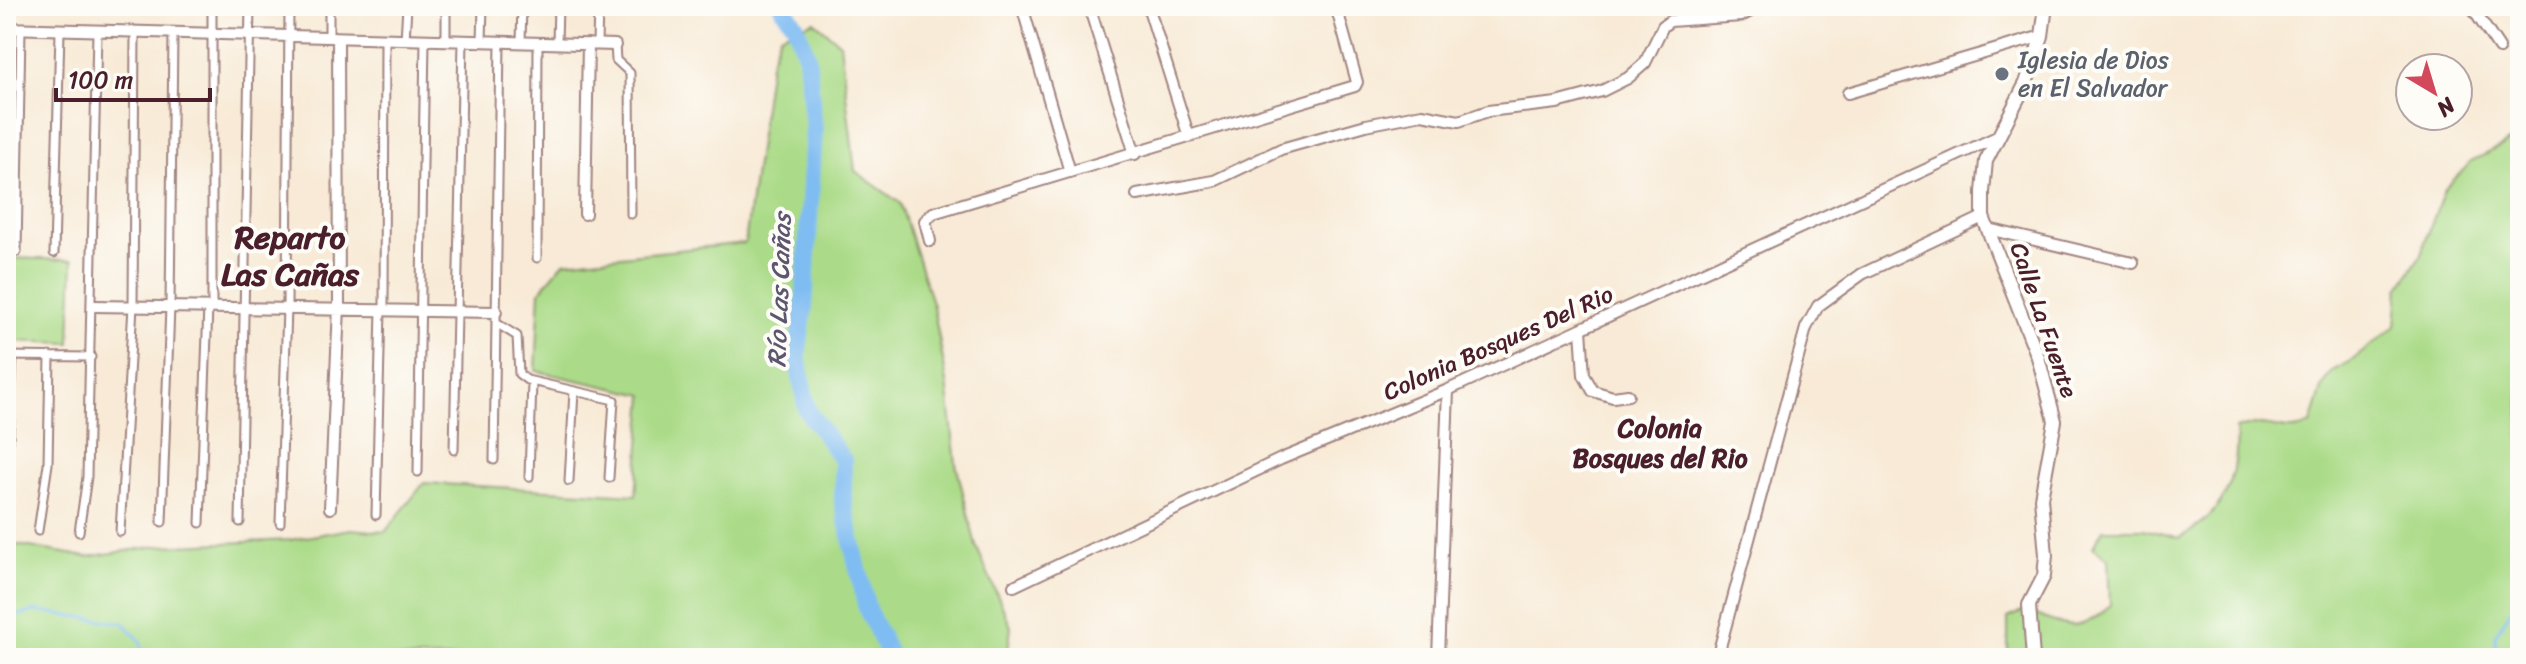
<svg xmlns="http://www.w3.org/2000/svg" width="2526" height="664" viewBox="0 0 2526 664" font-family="Sriracha,sans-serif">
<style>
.green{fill:#abdb88;stroke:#7a7d5a;stroke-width:2}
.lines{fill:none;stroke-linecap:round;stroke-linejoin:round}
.stream{stroke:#7fbcf2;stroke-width:3}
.river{stroke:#7fbcf2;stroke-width:18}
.pedestrian-casing{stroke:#a18480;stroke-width:11}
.minor-casing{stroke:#a18480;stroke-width:14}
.tertiary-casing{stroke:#a18480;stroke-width:16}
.pedestrian{stroke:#fff;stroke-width:7}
.minor{stroke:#fff;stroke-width:10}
.tertiary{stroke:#fff;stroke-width:12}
.worship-dot{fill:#6b7280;stroke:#fdfcf7;stroke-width:3}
.labels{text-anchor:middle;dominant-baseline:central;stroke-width:8;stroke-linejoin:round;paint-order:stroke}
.worship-label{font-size:24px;fill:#5b616d;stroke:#fdfcf7;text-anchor:start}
.street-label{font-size:24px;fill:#4a1f2b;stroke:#fdfcf7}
.water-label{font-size:26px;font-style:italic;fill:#5d5671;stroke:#fdfcf7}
.neighbourhood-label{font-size:26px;font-weight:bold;fill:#4a1f2b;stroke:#fdfcf7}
.district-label{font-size:32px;font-weight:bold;fill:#4a1f2b;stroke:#fdfcf7}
</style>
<rect width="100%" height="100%" fill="#fdfcf7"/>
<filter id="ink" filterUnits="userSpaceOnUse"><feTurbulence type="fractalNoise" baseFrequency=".0125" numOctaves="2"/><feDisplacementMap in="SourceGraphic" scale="16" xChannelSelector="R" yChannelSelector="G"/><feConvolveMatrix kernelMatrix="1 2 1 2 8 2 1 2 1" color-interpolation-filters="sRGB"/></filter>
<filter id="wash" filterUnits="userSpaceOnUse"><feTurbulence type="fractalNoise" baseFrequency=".006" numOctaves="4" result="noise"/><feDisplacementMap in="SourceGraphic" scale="32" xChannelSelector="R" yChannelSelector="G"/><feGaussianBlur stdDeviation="1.8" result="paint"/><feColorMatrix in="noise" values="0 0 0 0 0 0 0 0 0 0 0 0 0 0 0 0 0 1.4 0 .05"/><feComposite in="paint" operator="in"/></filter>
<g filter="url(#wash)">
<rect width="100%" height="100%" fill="#f8ead6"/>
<path class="green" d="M814,21L840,43L855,171L900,203L933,306L947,382L956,464L976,546L1011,627L1007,658H6V543L87,557L158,546L290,540L350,529L385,532L424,483L636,495L644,395L536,371L540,291L564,262L745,243L770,63L780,35Z
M2520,136V658H2008V618L2026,610C2062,626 2079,637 2110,605L2108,559L2093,547L2103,529H2143L2180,538C2223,514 2240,479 2236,429C2270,417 2283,438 2311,424L2322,388L2332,371L2350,362L2396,326L2399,289L2420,256L2444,190L2471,162Z
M6,258L73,260L70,343L6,341Z"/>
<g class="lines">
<path class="stream" d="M6,618L35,611L124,623L140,641L144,658
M2497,658L2495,635L2520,595"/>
<path class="river" d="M782,6L796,26L807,57L814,129L804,307L797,356L807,410L843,460V503L867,609L891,658"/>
</g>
</g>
<g filter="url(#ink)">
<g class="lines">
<defs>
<path id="pedestrian" d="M329,6V38
M405,40L407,6
M446,41V6
M482,41L483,6
M521,42L522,6
M557,43L558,6
M597,44L598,6
M615,45L616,60L630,73L631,214
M17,252L21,29
M54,253L60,31
M537,258L538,43
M212,307V6
M384,309L385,39
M496,323L517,336L519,374L527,380L614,400L609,478
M6,356L91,357
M454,450L463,41
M494,460L500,42
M418,472L425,40
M529,477L532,382
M569,481L574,391
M6,496L13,356
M376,515L381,309
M162,522L170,307L173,34
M240,522L250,6
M200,523L208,307
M280,523L287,308L289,6
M38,531L48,464L50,356
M79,532L87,477L97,32
M120,532L133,306L135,33"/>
<path id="minor" d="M1022,6L1070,172
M1089,6L1135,154
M1148,6L1189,137
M2471,6L2499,48
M6,28L615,45
M1848,93L2042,36
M1137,195L1214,181L1281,149L1366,125L1422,114L1459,121L1488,111L1557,103L1602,91L1628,78L1645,63L1663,26L1670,21L1741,16L1760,6
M585,214L588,44
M1988,229L2133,263
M930,241L925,221L933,213L1355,86L1357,82L1336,6
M93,306L496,312
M1581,329L1584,375L1593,391L1613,397L1628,395
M330,508L339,307L338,38
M1014,586L1281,459L1448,390L1999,136
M1438,658L1448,390
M1717,658L1806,328L1818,306L1862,274L1983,217"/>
<path id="tertiary" d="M2033,658L2029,605L2044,576L2046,555L2041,498L2055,421L2038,357L1983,217V192L1986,161L2026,83L2042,36L2046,6"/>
</defs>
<use href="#pedestrian" class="pedestrian-casing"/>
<use href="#minor" class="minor-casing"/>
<use href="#tertiary" class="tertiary-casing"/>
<use href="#pedestrian" class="pedestrian"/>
<use href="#minor" class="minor"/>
<use href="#tertiary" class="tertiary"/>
</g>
</g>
<circle class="worship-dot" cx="2002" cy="74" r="8"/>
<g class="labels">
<g class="worship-label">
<text x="2018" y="60">Iglesia de Dios<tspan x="2018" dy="28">en El Salvador</tspan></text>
</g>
<g class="street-label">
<text transform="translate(2044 320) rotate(71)">Calle La Fuente</text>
<text transform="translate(1498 343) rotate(-24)">Colonia Bosques Del Rio</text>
</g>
<g class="water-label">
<text transform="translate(779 290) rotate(-88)">Río Las Cañas</text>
</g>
<g class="neighbourhood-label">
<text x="1660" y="428">Colonia<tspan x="1660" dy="30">Bosques del Rio</tspan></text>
</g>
<g class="district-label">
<text x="290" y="237">Reparto<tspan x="290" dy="37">Las Cañas</tspan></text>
</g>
</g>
<rect width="2526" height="664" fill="none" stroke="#fdfcf7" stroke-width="32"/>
<g transform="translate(2434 92) rotate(142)"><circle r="38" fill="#fdfcf7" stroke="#b5a4a5" stroke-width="2"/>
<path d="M0-6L14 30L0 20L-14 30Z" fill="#d1495b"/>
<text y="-12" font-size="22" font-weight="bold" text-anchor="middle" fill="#4a1f2b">N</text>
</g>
<path d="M56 88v12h154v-12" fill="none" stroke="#4a1f2b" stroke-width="4"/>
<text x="68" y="88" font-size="24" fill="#4a1f2b" stroke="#fdfcf7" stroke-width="6" paint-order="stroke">100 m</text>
</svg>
